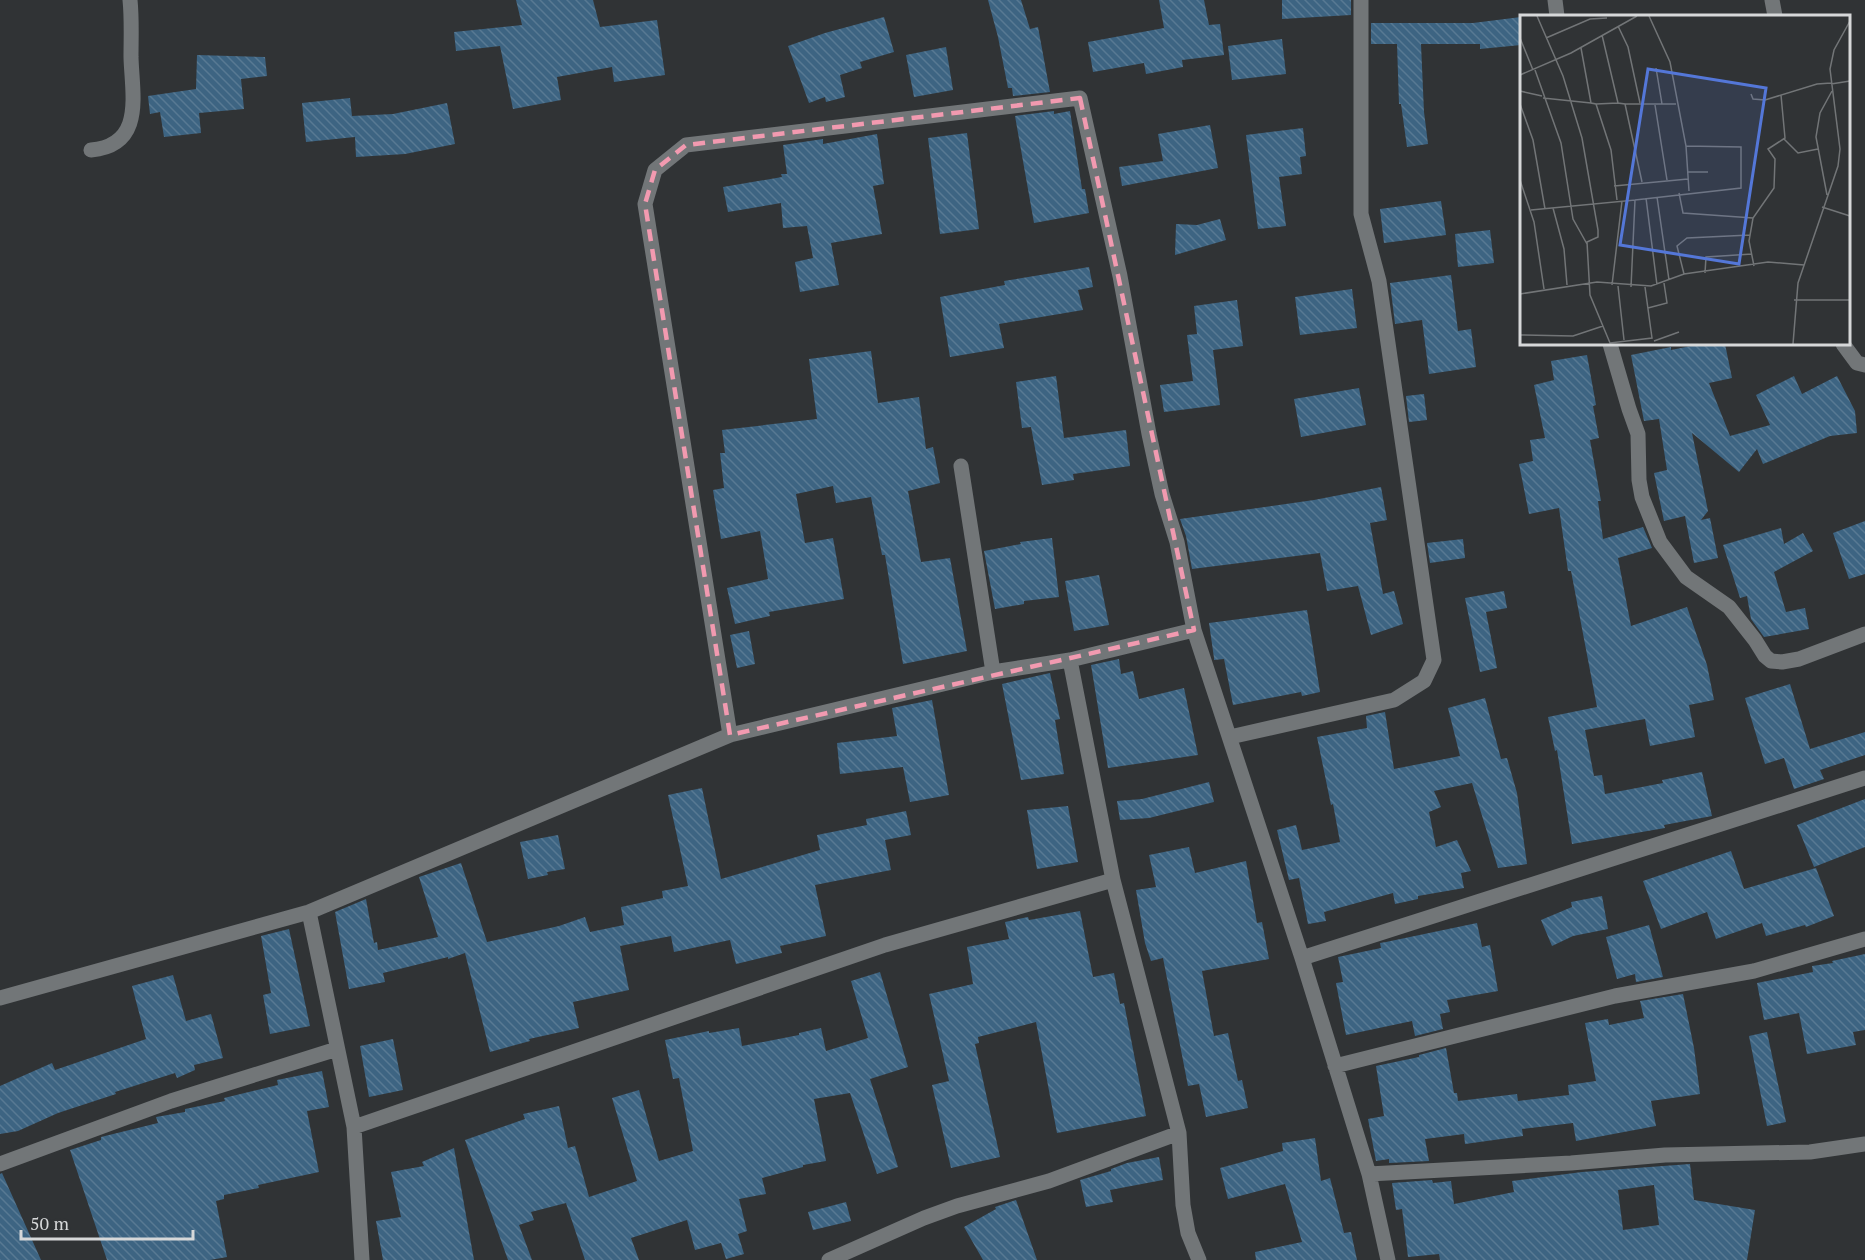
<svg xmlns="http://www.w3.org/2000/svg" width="1865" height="1260" viewBox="0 0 1865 1260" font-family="'PT Serif',serif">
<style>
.building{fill:url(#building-back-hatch);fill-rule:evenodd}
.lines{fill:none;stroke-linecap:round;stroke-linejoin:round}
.street{stroke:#727678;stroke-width:15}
.marked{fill:none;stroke:#f29ab0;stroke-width:4.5;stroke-dasharray:12 8;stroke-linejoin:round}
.inset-road{fill:none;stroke:#727577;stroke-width:1.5}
.view{fill:#5477d8;fill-opacity:0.15;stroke:#5477d8;stroke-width:3}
.inset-edge{fill:none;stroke:#d6d8d9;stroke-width:3}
</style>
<defs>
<pattern id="building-back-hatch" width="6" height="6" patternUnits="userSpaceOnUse" patternTransform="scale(1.5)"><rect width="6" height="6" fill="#3d6482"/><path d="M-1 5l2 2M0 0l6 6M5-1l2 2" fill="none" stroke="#587993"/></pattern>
</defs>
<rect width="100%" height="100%" fill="#303335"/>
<path class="building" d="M516,0H593L600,27L657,20L665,75L614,82L612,67L557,77L561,100L513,109L500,46L456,51L454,32L522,25Z
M988,0H1021L1030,29L1038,27L1050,92L1013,96L1012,88H1008L998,37Z
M1159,0H1204L1209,25L1220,24L1224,55L1182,60L1183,67L1146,74L1144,63L1093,72L1088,42L1164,28Z
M1282,0H1351V15L1282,19Z
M884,17L894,52L860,62L862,68L840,75L845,97L826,102L825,97L809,103L788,46L825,33Z
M1521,17V45L1480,49V44H1421L1424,112L1428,144L1407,147L1401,104H1399L1397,44H1371V23H1473Z
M1282,39L1286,74L1232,80L1228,46Z
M946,47L953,90L914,97L906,55Z
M197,55L265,57L267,76L241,79L244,109L199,113L201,133L164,137L160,112L150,114L148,96L196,89Z
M350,98L352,116L393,114L447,103L455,144L405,154L356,157L355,137L306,142L302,103Z
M1054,111V114L1070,111L1082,189H1085L1089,213L1034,223L1015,116Z
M1210,125L1218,168L1122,186L1119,167L1163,161L1158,134Z
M1303,128L1306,156L1300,157L1302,174L1279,177L1286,226L1258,229L1246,135Z
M967,133L979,229L940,234L928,138Z
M877,134L884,184L873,186L882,234L831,243L839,285L800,292L795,262L813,258L807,226L783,228L781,203L728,212L723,187L782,177L781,174H787L783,145L823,139V144Z
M1441,201L1446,235L1384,243L1380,209Z
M1220,219L1226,240L1175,255L1176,224L1197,225Z
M1490,230L1494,263L1458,267L1455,234Z
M1089,267L1093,287L1078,290L1083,310L999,324L1004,348L950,357L940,297L1005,285L1004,281Z
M1451,275L1458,331L1471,329L1476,367L1429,374L1422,320L1395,324L1390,283Z
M1352,289L1357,328L1300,335L1295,297Z
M1237,300L1243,346L1213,350L1220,405L1164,412L1160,385L1193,381L1187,335L1197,334L1194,306Z
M1701,344H1725L1732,378L1709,383L1730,436L1770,425L1756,395L1794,376L1802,394L1837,376L1855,411L1857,433L1830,436L1763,464L1757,449L1739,472L1692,433L1708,511L1701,520L1710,518L1718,558L1694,563L1685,516L1664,521L1654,473L1667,470L1659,419L1644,421L1631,355L1671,347V350Z
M871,351L878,403L919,397L926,449L933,447L940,483L908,491L921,562L950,558L967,651L903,664L885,555H882L871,497L836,503L833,486L796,494L805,543L833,538L844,599L769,612L770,616L735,624L727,588L768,579L760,531L721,539L713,490L724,488L720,453H725L722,430L817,419L809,359Z
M1587,355L1596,405L1593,406L1599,438L1590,440L1601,501H1598L1603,539L1643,527L1652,548L1618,558L1631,626L1687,607L1707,665L1714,700L1689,705L1695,737L1650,746L1645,719L1585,730L1594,776L1602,775L1605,794L1663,783L1662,780L1702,772L1712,816L1664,825L1665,828L1572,844L1557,750L1555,751L1548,717L1597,707L1571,571H1568L1559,508L1529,514L1519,464L1533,461L1530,440L1545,438L1534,385L1554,380L1551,361Z
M1056,376L1064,438L1126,430L1130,466L1073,474L1074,480L1042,485L1031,427L1022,428L1016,382Z
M1359,388L1366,425L1301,437L1294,399Z
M1424,394L1427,420L1409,422L1406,396Z
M1381,487L1387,520L1370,523L1383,594L1394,591L1403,624L1371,635L1358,586L1327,591L1320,553L1192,569L1186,536L1180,519L1314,500Z
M1865,521V574L1849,579L1833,533Z
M1781,528L1784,544L1803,533L1813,551L1774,572L1786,612L1805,608L1809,629L1764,637L1751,619L1747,596L1740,598L1723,545Z
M1052,538L1059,597L1024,601V604L995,609L984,551L1021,544L1020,542Z
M1463,539L1465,558L1430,563L1427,543Z
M1099,575L1109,625L1074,631L1065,581Z
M1504,591L1507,608L1486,612L1497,668L1480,672L1465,598Z
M1307,610L1320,692L1302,696L1301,692L1233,705L1224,659L1214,660V658L1209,623Z
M749,631L755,664L737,668L730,635Z
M1119,659L1121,674L1133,671L1139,699L1184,688L1198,755L1108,768L1091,665Z
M1050,673L1060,719L1055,720L1064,774L1021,780L1002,684Z
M1790,684L1810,749L1865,732V755L1820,770L1824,779L1794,789L1784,758L1765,764L1745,698Z
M1485,698L1501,759L1507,758L1517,793L1527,864L1498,868L1472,783L1434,791L1441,807L1429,812L1436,847L1457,840L1471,871L1461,873L1464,888L1418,896V899L1395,904L1393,893L1324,912L1326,921L1308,924L1299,878L1289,880L1277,830L1296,825L1302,850L1340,842L1333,804L1331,805L1317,737L1367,728L1366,716L1385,712L1394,769L1460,756L1448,708Z
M932,700L949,795L910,802L903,767L840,774L837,743L897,736L892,708Z
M1209,782L1214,802L1149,818L1120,820L1117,801L1142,799Z
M702,788L721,879L820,850L817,835L867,825L866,819L906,811L911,835L885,840L891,870L815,885L826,936L780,946L782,953L736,964L730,940L674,952L671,936L620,946L629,990L573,1002L579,1028L529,1039L530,1041L490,1052L465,953L448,959V957L383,973L385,982L349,989L335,912L366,899L374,943L377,942L378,950L438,937L419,877L461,863L487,942L559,926L585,917L590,932L624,925L621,907L663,898L662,891L688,886L668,795Z
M1865,799V847L1814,867L1797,825Z
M1068,806L1078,862L1037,869L1027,810Z
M558,835L565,869L547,872L548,875L528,879L520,842Z
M1189,847L1195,873L1246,861L1257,923L1262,922L1269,959L1202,971L1214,1036L1228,1033L1238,1081L1242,1080L1248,1108L1206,1117L1199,1084L1188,1086L1163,958L1151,961L1145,943L1136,890L1156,887L1149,855Z
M1731,851L1744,889L1816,868L1834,916L1806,927L1805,925L1766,936L1762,923L1716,939L1707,912L1661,929L1643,881Z
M1602,896L1608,929L1573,936L1552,946L1541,920L1572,907L1571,902Z
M1080,911L1093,977L1114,973L1120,1004L1124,1003L1146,1116L1057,1133L1036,1022L978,1037L979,1043L975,1044L1000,1157L951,1168L932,1085L949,1081L929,994L973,984L967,947L1009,939L1005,922L1028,917L1029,920Z
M1477,923L1482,947L1490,945L1498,991L1447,1000L1450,1012L1440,1014L1443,1029L1415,1036L1412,1021L1346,1035L1336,983L1343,982L1338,957L1381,948L1380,943L1386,942Z
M1649,925L1663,977L1636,982L1635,974L1617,979L1606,937Z
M289,929L310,1026L270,1034L263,995L271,993L261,936Z
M1865,954V1030L1853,1032L1856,1045L1807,1054L1799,1013L1764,1020L1757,983L1813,972L1812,966L1833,963L1832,961Z
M880,972L908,1067L870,1079L898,1167L877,1174L850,1093L814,1099L826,1161L803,1165V1167L762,1178L766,1194L739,1199L747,1231L738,1234L744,1254L726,1259L721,1243L695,1250L687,1220L631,1238L639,1260H585L566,1203L531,1212L534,1220L519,1225L532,1260H508L465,1140L525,1119L523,1114L559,1106L568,1148L575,1146L589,1197L637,1181L612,1098L639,1090L659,1161L693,1151L679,1078L673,1079L665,1040L709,1031V1033L739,1028L742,1046L799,1035V1033L821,1028L826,1051L868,1038L851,981Z
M173,975L186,1021L211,1014L223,1058L194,1065L195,1070L177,1078L175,1073L115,1092L116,1094L58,1113L18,1131L0,1134V1086L52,1063L55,1070L146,1039L132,986Z
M1683,994L1694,1048L1700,1094L1651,1101L1656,1126L1576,1141L1573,1123L1522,1129L1523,1136L1465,1144L1464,1134L1425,1139L1429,1161L1389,1163V1159L1376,1161L1368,1119L1384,1116L1376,1066L1419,1057V1055L1446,1048L1454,1093H1457L1458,1101L1517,1094L1518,1101L1569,1095L1568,1085L1596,1081L1585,1023L1608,1019L1609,1025L1644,1018L1640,1001Z
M1767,1032L1786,1122L1767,1126L1749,1036Z
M393,1039L403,1090L369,1097L360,1046Z
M322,1071L329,1107L307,1111L319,1172L258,1185L259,1188L224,1195V1199L216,1201L227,1257L210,1260H107L70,1150L101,1140V1137L158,1123L156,1117L185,1112V1109L225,1101L224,1098L278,1085L277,1080Z
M1315,1138L1321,1181L1330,1178L1344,1233L1351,1232L1357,1260H1256L1255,1252L1302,1242L1285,1184L1228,1199L1220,1168L1283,1151L1282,1143Z
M454,1148L474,1260H383L376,1221L401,1217L391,1172L424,1166L422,1162Z
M1159,1157L1163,1180L1110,1190L1113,1202L1086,1207L1080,1180L1111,1171V1169L1127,1163Z
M1690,1164L1694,1200L1755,1210L1747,1260H1440L1439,1254L1408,1257L1402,1209L1396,1210L1392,1183L1432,1180L1433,1183L1451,1181L1454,1204L1514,1192L1512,1181L1582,1172ZM1654,1185L1659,1225L1623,1230L1618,1190Z
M2,1173L41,1260H0V1174Z
M1016,1200L1037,1260H983L964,1227L996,1209L995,1207Z
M846,1202L851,1221L813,1230L808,1212Z"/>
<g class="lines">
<path class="street" d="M1555,0L1557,16
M1772,0L1775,16
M91,150C145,145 132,95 131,57C131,38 132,19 130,0
M1610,344L1629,409L1638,434L1639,480L1642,497L1660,542L1686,577L1729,607L1755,640L1765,656L1771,661L1782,662L1799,659L1865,634
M1843,344L1857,363L1865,365
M961,466L993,672
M1070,660L1113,880L1179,1133L1183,1205L1188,1233L1199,1260
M730,735L645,204L655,170L686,145L1080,98L1120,276L1149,434L1162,494L1177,542L1194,630L1302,958L1369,1174
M1230,737L1394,700L1424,681L1434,660L1379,281L1361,214V0
M309,912L354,1127L362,1260
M1302,958L1865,778
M0,998L309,912L730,735L993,672L1070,660L1194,630
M1335,1066L1615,996L1754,971L1865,939
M354,1127L885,945L1113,880
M0,1164L171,1101L337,1049
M829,1260L924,1218L957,1206L1049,1181L1179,1133
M1388,1260L1369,1174L1571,1163L1665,1155L1810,1152L1865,1144"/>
</g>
<path class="marked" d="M1080,98L1194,630L730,735L645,204L655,170L686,145Z"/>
<g transform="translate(1520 15)">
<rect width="330" height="330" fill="#303335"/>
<path class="inset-road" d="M17,1L43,61L62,123L78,215V222L67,227L70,280L90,328L132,323L125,272M129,1L150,47L166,131L169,176M98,11L108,32L120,88M82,20L98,88L105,89L122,167M0,23L13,55M26,23L70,4L87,3M61,33L71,88L76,89L91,135L97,185M136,53L142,89M15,55L41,128L53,204L67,229M0,60L51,38L117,1M311,69L330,66M0,76L22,81M231,79L233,84L245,85L297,69L311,68M23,83L71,88M0,89L13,125L25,194M76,89L98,88M105,89H156M135,90L147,165M264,124L278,138L298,134M168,157H188M0,165L14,207L24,274M94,171L168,164M159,178L163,198L233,203M307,180L296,122L300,98L312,76M137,182L149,265M126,183L137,270M115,185L221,173V132L166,131M302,192L330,201M33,193L44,234L47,270M11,195L115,185L111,272M234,251L229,226L233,203L254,173L255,144L248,134L265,123L261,80M185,258L186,242L232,239M164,259L157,231L167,223L230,220M92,270L102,186M98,271L104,325M0,279L77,267L131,271L164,259L248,247L284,250M274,285H330M128,293L147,288L144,268M0,320L53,321L83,311M134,326L159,317M273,329L278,268L318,151L320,134L310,54L314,35L330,6"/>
<path class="view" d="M128,54L246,73L219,249L100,230Z"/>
<rect width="330" height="330" class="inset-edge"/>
</g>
<path d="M21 1230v9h172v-9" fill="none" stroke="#d6d8d9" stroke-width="3"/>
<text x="30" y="1230" font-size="18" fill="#d6d8d9" stroke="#303335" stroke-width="4.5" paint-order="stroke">50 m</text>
</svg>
